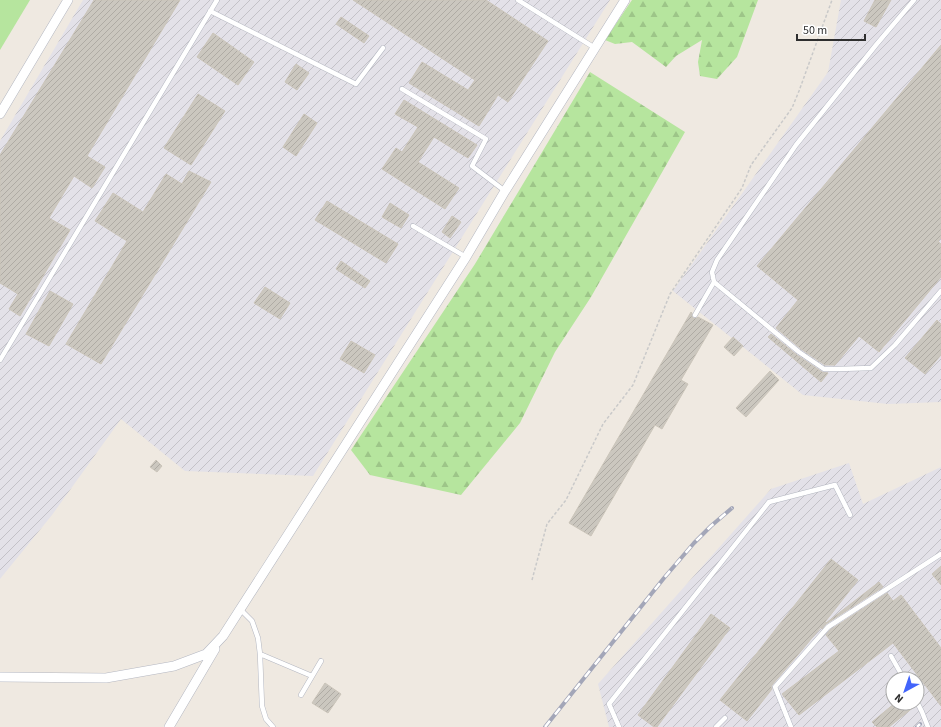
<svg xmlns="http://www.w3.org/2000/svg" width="941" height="727" viewBox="0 0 941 727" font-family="'Source Sans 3',sans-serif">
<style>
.industrial{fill:url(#industrial-furrows);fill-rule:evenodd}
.grass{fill:#b6e59e}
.forest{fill:url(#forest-firs)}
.building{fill:url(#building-hatch);stroke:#cbc5ba}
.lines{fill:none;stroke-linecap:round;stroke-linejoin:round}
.service-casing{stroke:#b4b7c1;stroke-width:5.5}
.minor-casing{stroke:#b4b7c1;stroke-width:10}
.path{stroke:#c9c9c9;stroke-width:1.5;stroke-dasharray:3 2;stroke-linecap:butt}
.service{stroke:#fff;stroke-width:4.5}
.minor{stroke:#fff;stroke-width:9}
.rail-casing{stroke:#a3a6b8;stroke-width:4}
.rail{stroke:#fff;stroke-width:2.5;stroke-dasharray:8;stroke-linecap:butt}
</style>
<defs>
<pattern id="industrial-furrows" width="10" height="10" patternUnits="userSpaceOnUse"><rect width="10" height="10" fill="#e3e1e8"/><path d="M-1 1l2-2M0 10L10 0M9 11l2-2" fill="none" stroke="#c3c1c7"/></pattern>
<pattern id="forest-firs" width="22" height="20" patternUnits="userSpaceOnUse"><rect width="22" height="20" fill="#b6e59e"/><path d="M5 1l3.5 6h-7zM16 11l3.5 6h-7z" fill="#9dc588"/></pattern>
<pattern id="building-hatch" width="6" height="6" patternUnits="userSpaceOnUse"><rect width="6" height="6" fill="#cbc7bf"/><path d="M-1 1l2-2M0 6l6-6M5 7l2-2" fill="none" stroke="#afaba4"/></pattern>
</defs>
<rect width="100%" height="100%" fill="#efe9e1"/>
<path class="industrial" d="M83,0H610L313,476L185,471L121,419L52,515L0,579V141Z
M841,0H941V402L888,404L803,395L673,291L828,72Z
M849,463L863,504L941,467V727H609L598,684L771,489ZM893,679H917V703H893Z"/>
<path class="grass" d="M0,0H30L0,50Z"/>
<path class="forest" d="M632,0H758L737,57L717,79L700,76L698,62L702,40L676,56L666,67L632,42L615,44L605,40Z
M590,72L685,132L591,297L555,352L520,423L461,495L370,475L351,450L475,264Z"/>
<path class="building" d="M94,0H180L87,156L105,167L92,188L74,176L49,218L70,230L20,316L9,309L18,294L0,283V155Z
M353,0H486L548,41L508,102L498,95L479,126L409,83L422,62L468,90L475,80Z
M875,0H891L876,27L864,21Z
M341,17L369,36L364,43L336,24Z
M213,33L254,62L238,85L197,57Z
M941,45V238L938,241L941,244V277L879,352L859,336L835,365H825L801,349L776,328L798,300L757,266Z
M296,64L309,73L297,90L285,82Z
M198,94L225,111L191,165L164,148Z
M404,100L477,145L468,158L434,137L418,162L459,188L445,209L382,169L396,148L402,152L418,127L395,114Z
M304,114L317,123L296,156L283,147Z
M189,171L211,182L101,364L66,344L127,241L95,221L113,193L143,212L166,174L182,184Z
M327,201L398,244L386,263L315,220Z
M390,203L409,215L401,228L382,217Z
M452,216L461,222L450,238L442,232Z
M341,261L370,281L365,288L336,269Z
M265,287L290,303L280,319L254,303Z
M50,291L73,304L49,346L26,334Z
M691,312L692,313V317L693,318H697L698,317L713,325L681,380L688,384L662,429L655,425L591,536L569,523Z
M937,320L941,324V355L925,374L905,358Z
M771,334L797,355L822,372L828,373L821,382L768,337Z
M733,337L743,346L734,356L724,347Z
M351,341L375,355L364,373L340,359Z
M770,371L779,380L746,417L736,408Z
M156,460L162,466L157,472L150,467Z
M831,559L858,580L825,622L826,623L879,582L883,587L826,624L822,629L821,627L802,650L772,685L771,687L772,689L747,721L720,700Z
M941,566V585L932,574Z
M887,593L893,601L901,595L941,648V706L893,643L799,715L782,694L839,651L826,635L830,630Z
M711,614L730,628L657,727H654L638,715Z
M325,683L341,694L328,713L312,703Z
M895,703H913L915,706L889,727H877L872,722Z"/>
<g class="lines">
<defs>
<path id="service" d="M518,0L595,48
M914,0L876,45L796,145L717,260L712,272L714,282L799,352L824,369H838L871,368L895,345L941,291
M210,11L356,84L383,48
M402,89L486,139L472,166L505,191
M413,226L466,257
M695,315L714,282
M0,360L217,0
M240,609L252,621L258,638L260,654L262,706L266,719L273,727
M260,654L312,676
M891,656L904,679
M301,695L321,661
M917,702L922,712L928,727
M619,727L609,704L769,502L835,485L850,515
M716,727L725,718
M791,727L775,687L828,627L941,554"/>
<path id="minor" d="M0,114L68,0
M0,677L106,678L174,666L206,654L223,636L466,257L505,191L625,0
M169,727L215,649"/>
</defs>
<use href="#service" class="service-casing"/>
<use href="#minor" class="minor-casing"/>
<path class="path" d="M532,580L547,524L566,500L603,424L633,385L670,294L742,188L751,165L792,108L799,91L832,0"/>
<use href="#service" class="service"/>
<use href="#minor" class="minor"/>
<defs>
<path id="rail" d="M545,727L664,578L694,543L711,526L732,508
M917,727L920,724"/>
</defs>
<use href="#rail" class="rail-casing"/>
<use href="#rail" class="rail"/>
</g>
<g transform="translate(905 691) rotate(220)"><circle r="19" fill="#ffffff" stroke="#ababab"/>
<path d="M0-3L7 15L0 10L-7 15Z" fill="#4264fb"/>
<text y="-6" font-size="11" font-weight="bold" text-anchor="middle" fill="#2e2e2e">N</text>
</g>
<path d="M797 34v6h68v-6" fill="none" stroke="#2e2e2e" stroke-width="2"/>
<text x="803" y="34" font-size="12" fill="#2e2e2e" stroke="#ffffff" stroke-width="3" paint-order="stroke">50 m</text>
</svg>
